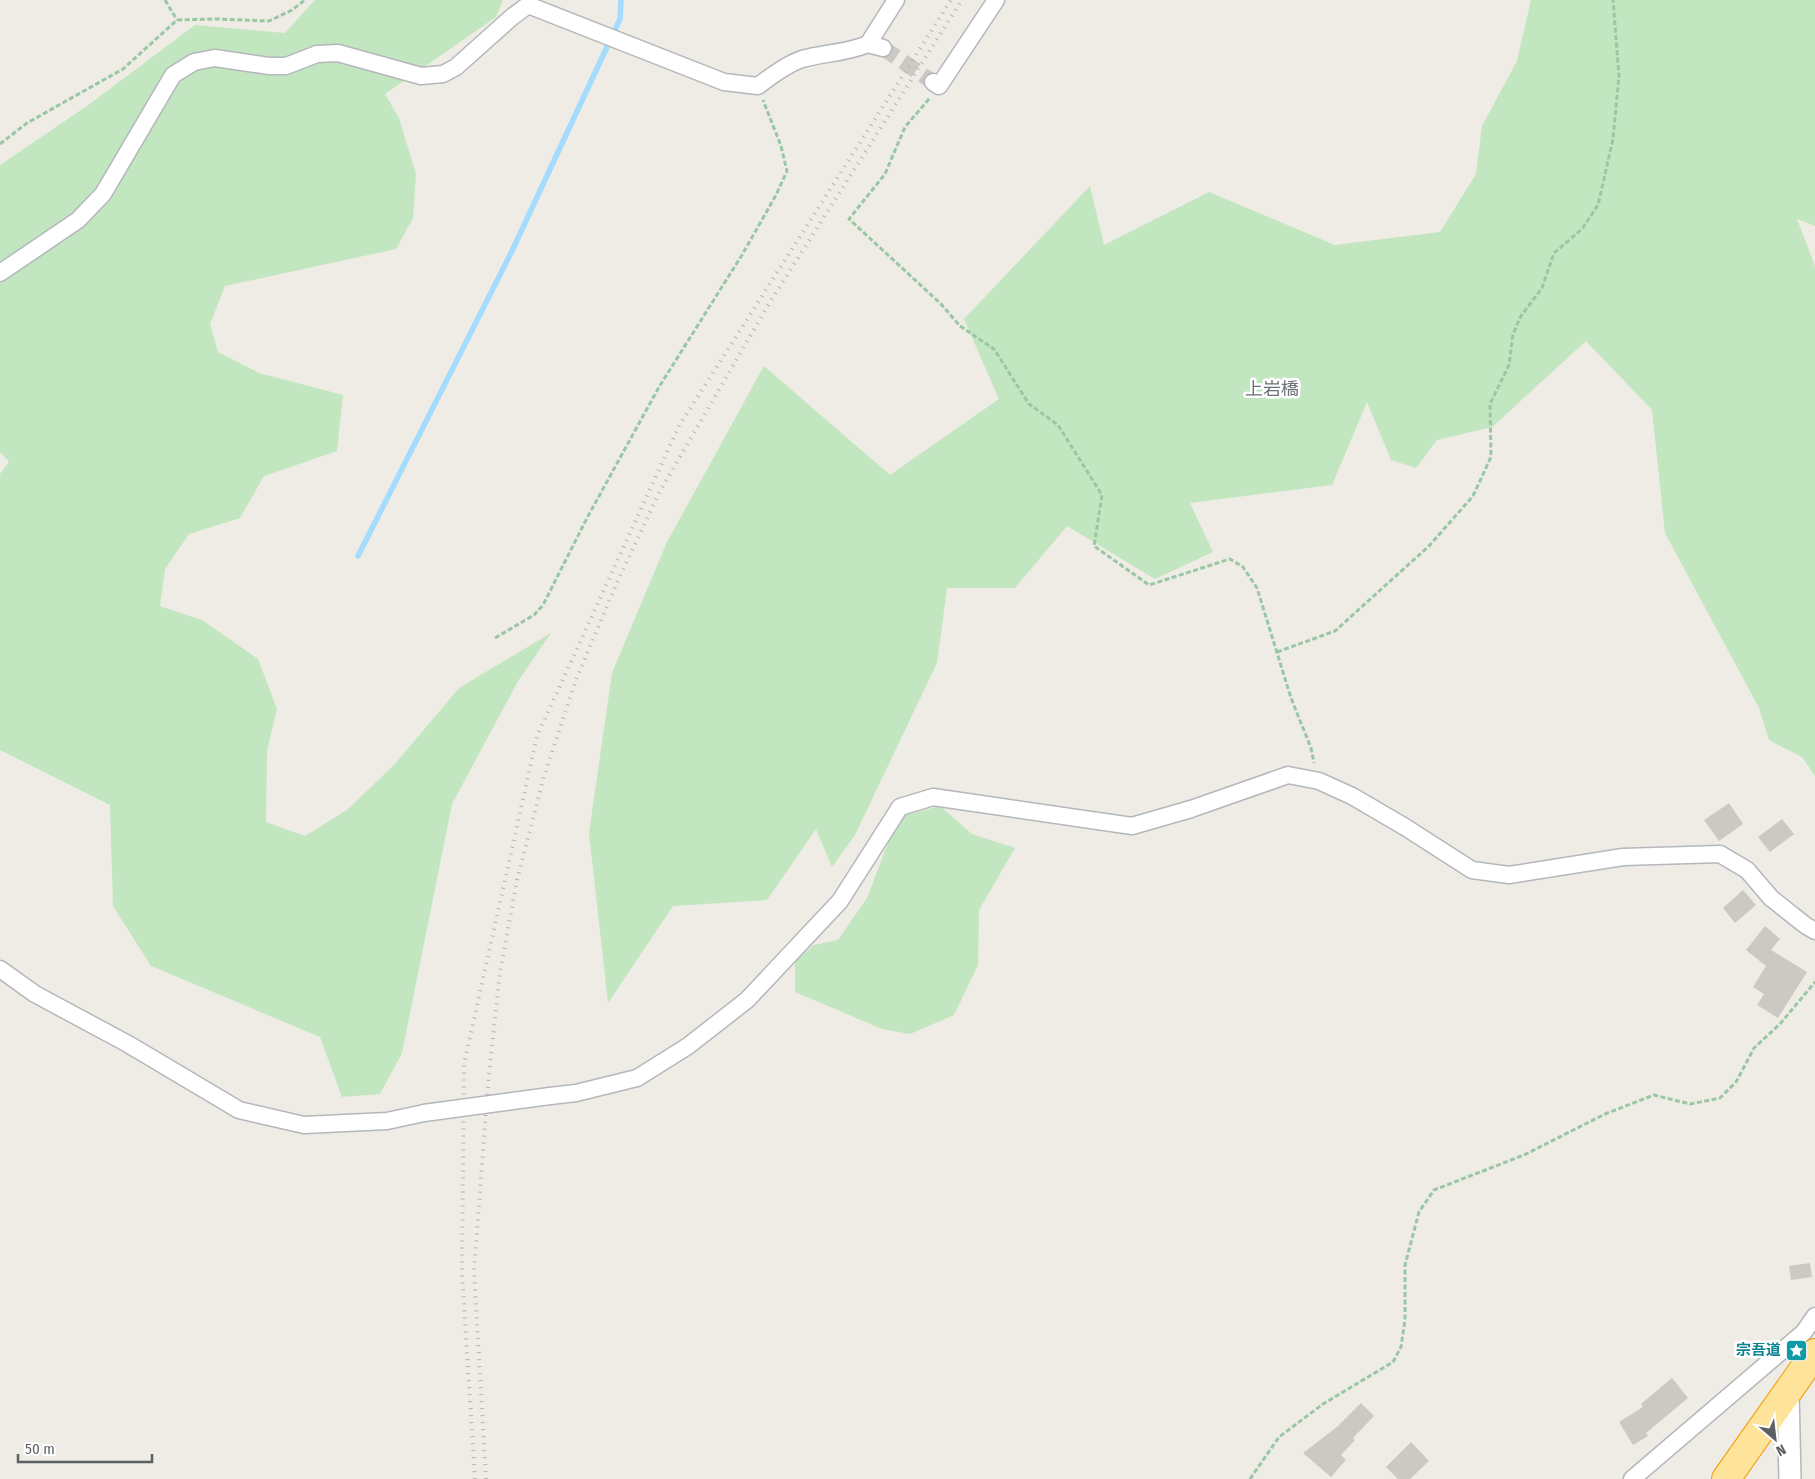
<svg xmlns="http://www.w3.org/2000/svg" width="1815" height="1479" viewBox="0 0 1815 1479" font-family="'Fira Sans Condensed','Noto Sans JP',sans-serif">
<style>
.green{fill:#c2e6c0}
.lines{fill:none;stroke-linecap:round;stroke-linejoin:round}
.stream{stroke:#a4dcff;stroke-width:5.5}
.building{fill:#ccc8c3}
.minor-tunnel{stroke:#cac9c4;stroke-width:16;stroke-dasharray:16 8;stroke-linecap:butt}
.minor-casing{stroke:#b4b7bb;stroke-width:19}
.tertiary-casing{stroke:#b4b7bb;stroke-width:24}
.trunk-casing{stroke:#f19a01;stroke-width:30}
.path{stroke:#99c7a4;stroke-width:3;stroke-dasharray:5 2.5;stroke-linecap:butt}
.minor{stroke:#fff;stroke-width:16}
.tertiary{stroke:#fff;stroke-width:21}
.trunk{stroke:#fee39b;stroke-width:28}
.rail{stroke:#b3b4b4;stroke-width:4;stroke-dasharray:1 6;stroke-linecap:butt}
.minor-bridge-casing{stroke:#b4b7bb;stroke-width:19;stroke-linecap:butt}
.minor-bridge{stroke:#fff;stroke-width:16}
.labels{text-anchor:middle;dominant-baseline:central;stroke-width:5;stroke-linejoin:round;paint-order:stroke}
.culture-label{font-size:15px;font-weight:bold;fill:#0d838f;stroke:#fff;text-anchor:end}
.quarter-label{font-size:18px;fill:#6d7276;stroke:#fff}
</style>
<rect width="100%" height="100%" fill="#eeece4"/>
<path class="green" d="M315,0H503L496,17L385,94L399,118L416,174L413,218L396,249L225,286L210,324L218,352L259,373L343,395L337,451L264,476L240,518L189,534L165,569L160,606L202,620L258,659L277,709L267,751L266,822L305,836L347,810L395,764L459,688L551,633L518,681L452,804L402,1053L380,1094L342,1097L320,1037L151,966L113,906L110,805L0,750V474L9,462L0,452V165L87,106L195,25L285,33Z
M1531,0H1815V226L1797,219L1815,266V776L1802,757L1769,740L1759,708L1665,533L1652,410L1586,341L1492,427L1437,440L1416,468L1391,460L1367,402L1332,485L1190,503L1213,552L1155,579L1067,526L1015,588H947L937,663L855,835L832,867L816,829L767,900L673,906L608,1003L589,833L612,673L667,542L764,366L890,475L999,399L964,319L1090,186L1104,245L1209,192L1335,245L1440,232L1476,174L1482,126L1517,61Z
M940,806L972,834L1015,848L979,910L978,965L954,1015L910,1034L882,1029L795,992V961L814,945L838,940L867,898L898,817Z"/>
<g class="lines">
<path class="stream" d="M358,556L511,253L620,19L621,0"/>
</g>
<path class="building" d="M1729,803L1743,824L1719,841L1704,820Z
M1782,819L1794,834L1770,852L1758,837Z
M1743,890L1756,905L1735,923L1723,908Z
M1765,926L1780,939L1771,950L1807,972L1778,1018L1757,1005L1764,994L1753,987L1766,966L1746,950Z
M1810,1263L1812,1277L1791,1280L1789,1266Z
M1672,1378L1688,1398L1646,1433L1648,1436L1633,1445L1619,1422L1643,1407L1641,1404Z
M1361,1403L1374,1416L1353,1438L1355,1440L1341,1455L1346,1460L1331,1477L1303,1453L1337,1427Z
M1411,1442L1429,1461L1410,1479H1398L1386,1467Z"/>
<g class="lines">
<path class="minor-tunnel" d="M883,48L933,82"/>
<defs>
<path id="minor" d="M883,48L868,44L896,0
M933,82L939,86L996,0
M0,273L78,220L103,194L173,75L194,62L215,58L269,66H286L317,54L338,53L421,76L443,74L456,67L512,17L528,5L724,82L758,86C771,76 787,64 802,59C824,53 847,53 868,44
M0,969L35,994L128,1044L239,1110L304,1125L387,1121L424,1113
M550,1096L576,1093L637,1078L688,1046L747,1000L840,901L900,807L933,797L1132,826L1191,809L1288,775L1319,781L1352,796L1405,827L1472,870L1509,875L1623,857L1720,854L1747,870L1771,898L1805,925L1815,931
M1632,1479L1804,1332L1815,1316"/>
<path id="tertiary" d="M1788,1391L1790,1479"/>
<path id="trunk" d="M1726,1479L1815,1353"/>
</defs>
<use href="#minor" class="minor-casing"/>
<use href="#tertiary" class="tertiary-casing"/>
<use href="#trunk" class="trunk-casing"/>
<path class="path" d="M165,0L177,20
M929,99L905,127L885,174L849,219L941,304L960,326L994,349L1029,404L1058,425L1102,495L1094,546L1149,585L1230,559L1243,567L1257,588L1291,698L1311,748L1314,763
M0,144L27,123L123,69L177,20L217,19L269,21L292,10L305,0
M495,638L534,615L543,605L587,518L659,387L742,255L776,195L787,171L781,146L763,100
M1277,652L1335,631L1429,546L1473,496L1491,457L1490,404L1509,365L1513,334L1521,316L1542,288L1554,253L1582,229L1598,205L1613,139L1619,76L1613,0
M1250,1479L1279,1437L1323,1404L1393,1362L1401,1347L1405,1320V1265L1419,1212L1434,1190L1524,1155L1605,1114L1654,1095L1690,1104L1720,1098L1736,1082L1754,1048L1780,1024L1815,982"/>
<use href="#minor" class="minor"/>
<use href="#tertiary" class="tertiary"/>
<use href="#trunk" class="trunk"/>
<path class="rail" d="M475,1479L462,1273L464,1064L537,736L679,426L951,0
M486,1479L474,1271L488,1084L500,972L517,880L544,776L576,680L615,587L659,493L770,302L962,0"/>
<defs>
<path id="minor-bridge" d="M424,1113L550,1096"/>
</defs>
<use href="#minor-bridge" class="minor-bridge-casing"/>
<use href="#minor-bridge" class="minor-bridge"/>
</g>
<defs>
<symbol id="sight-square" viewBox="-11 -11 22 22"><rect x="-9" y="-9" width="18" height="18" rx="4" fill="#0f9aa8" stroke="#fff"/><path d="M0-6L1.8-2.2L6-1.7L2.9 1.2L3.7 5.4L0 3.3L-3.7 5.4L-2.9 1.2L-6-1.7L-1.8-2.2Z" fill="#fff"/></symbol>
</defs>
<g fill-rule="evenodd">
<use href="#sight-square" x="1784" y="1338" width="25" height="25"/>
</g>
<g class="labels">
<g class="culture-label">
<text x="1781" y="1350">宗吾道</text>
</g>
<g class="quarter-label">
<text x="1272" y="389">上岩橋</text>
</g>
</g>
<g transform="translate(1775 1439) rotate(152)" stroke="#ffffff" stroke-width="4" paint-order="stroke">
<path d="M0-4L9 19L0 12L-9 19Z" fill="#5c6064"/>
<text y="-8" font-size="14" font-weight="bold" text-anchor="middle" fill="#5c6064">N</text>
</g>
<path d="M18 1454v8h134v-8" fill="none" stroke="#5c6064" stroke-width="2.5"/>
<text x="25" y="1454" font-size="15" fill="#5c6064" stroke="#ffffff" stroke-width="4" paint-order="stroke">50 m</text>
</svg>
